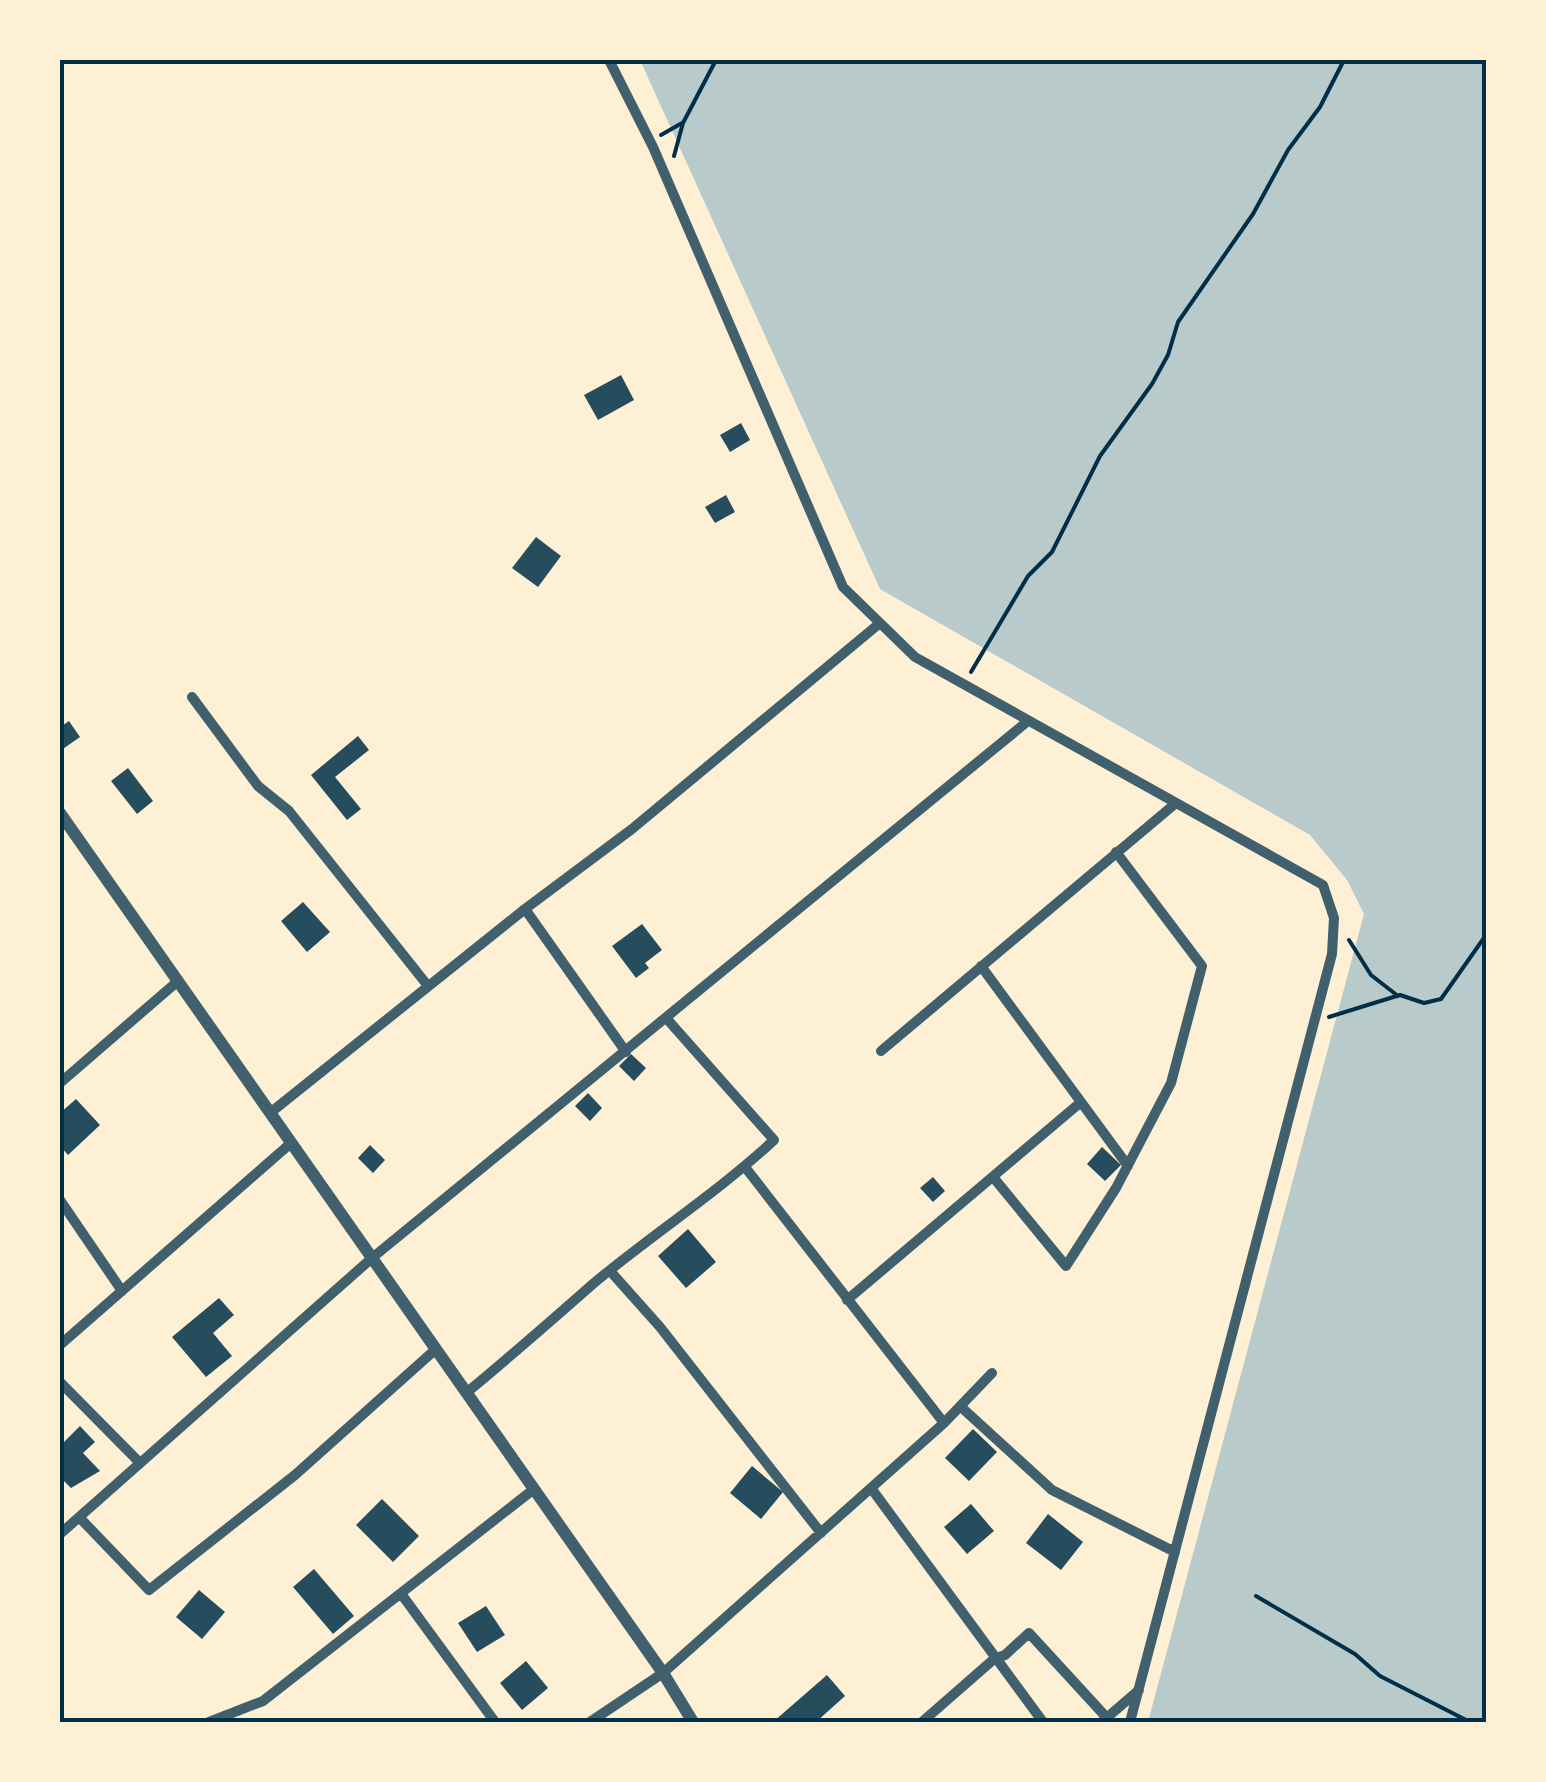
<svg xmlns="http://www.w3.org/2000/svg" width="1546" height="1782" viewBox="0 0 1546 1782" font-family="'Exo 2',sans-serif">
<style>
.green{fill:#b9caca}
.building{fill:#264d5e}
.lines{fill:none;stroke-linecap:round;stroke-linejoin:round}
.path{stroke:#003049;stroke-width:4}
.minor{stroke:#3f606c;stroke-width:10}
.tertiary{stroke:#3f606c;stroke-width:12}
.neatline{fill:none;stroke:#003049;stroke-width:4}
</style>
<rect width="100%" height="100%" fill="#fdf0d5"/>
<path class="green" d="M640,60H1486V1722H1148L1364,914L1347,880L1310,835L880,589Z"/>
<path class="building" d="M621,375L634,400L598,420L584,395Z
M741,423L750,440L730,452L720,435Z
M726,495L735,512L715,523L705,507Z
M536,537L561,556L538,587L512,568Z
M69,721L80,737L60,751V727Z
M358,736L369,750L335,777L361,809L347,820L311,775Z
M128,768L153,801L137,814L111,781Z
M303,902L330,932L307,952L281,921Z
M642,924L662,950L645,963L649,968L636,978L612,946Z
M631,1054L646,1068L634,1081L619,1066Z
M588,1093L602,1108L590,1121L575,1106Z
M76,1099L100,1125L68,1155L60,1146V1113Z
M370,1145L385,1160L373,1173L358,1158Z
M1102,1147L1121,1165L1105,1181L1087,1164Z
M933,1177L945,1191L933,1202L920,1188Z
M688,1229L716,1262L686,1288L658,1256Z
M219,1298L234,1315L213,1333L232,1356L206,1377L172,1337Z
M80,1426L95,1442L83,1453L100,1471L71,1488L60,1477V1446Z
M973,1429L997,1452L969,1481L945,1458Z
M752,1466L783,1492L761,1519L730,1493Z
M382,1499L419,1536L393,1562L356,1525Z
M971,1504L994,1531L967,1554L944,1527Z
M1048,1514L1083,1542L1061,1570L1026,1543Z
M314,1569L354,1616L333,1634L293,1587Z
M199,1590L225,1612L202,1639L176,1617Z
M486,1606L505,1635L477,1652L458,1623Z
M526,1661L548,1688L522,1710L500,1683Z
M827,1675L845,1696L816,1722H773Z"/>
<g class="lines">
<path class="path" d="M661,135L682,123
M674,156L683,123L716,60
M971,672L1028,576L1052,552L1100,456L1152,384L1168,355L1178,322L1253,214L1288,150L1320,107L1344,60
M1349,940L1371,975L1398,996
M1329,1017L1400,995L1424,1003L1441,999L1486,935
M1256,1596L1355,1654L1380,1676L1470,1722"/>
<path class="minor" d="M609,60L653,147L843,587L915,657L1323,885L1334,918L1332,954L1130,1722
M192,697L258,786L289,811L428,986
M525,909L626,1052
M981,966L1128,1166
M881,1051L1176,803
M60,1083L178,981
M270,1113L525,909L632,829L880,623
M745,1167L944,1423
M993,1177L1066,1266L1116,1188L1171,1083L1202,966L1116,852
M60,1200L122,1291
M611,1272L660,1327L821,1533
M847,1300L1081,1102
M60,1345L291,1143
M60,1382L140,1463
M466,1393C510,1357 552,1320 594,1283C653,1234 718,1192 774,1140L667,1019
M960,1406L1052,1490L1175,1552
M871,1488L1043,1722
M79,1517L149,1590L295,1475L436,1349
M60,1534L372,1258L1028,721
M402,1595L495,1722
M1103,1721L1139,1690
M209,1722L263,1701L534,1489
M590,1722L663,1673L944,1423L992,1373
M922,1722L994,1659L1005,1655L1029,1633L1107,1718"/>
<path class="tertiary" d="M60,813L663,1673L693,1722"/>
</g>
<rect width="1546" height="1782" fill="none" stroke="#fdf0d5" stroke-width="125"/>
<rect x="62" y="62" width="1422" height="1658" class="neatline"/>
</svg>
